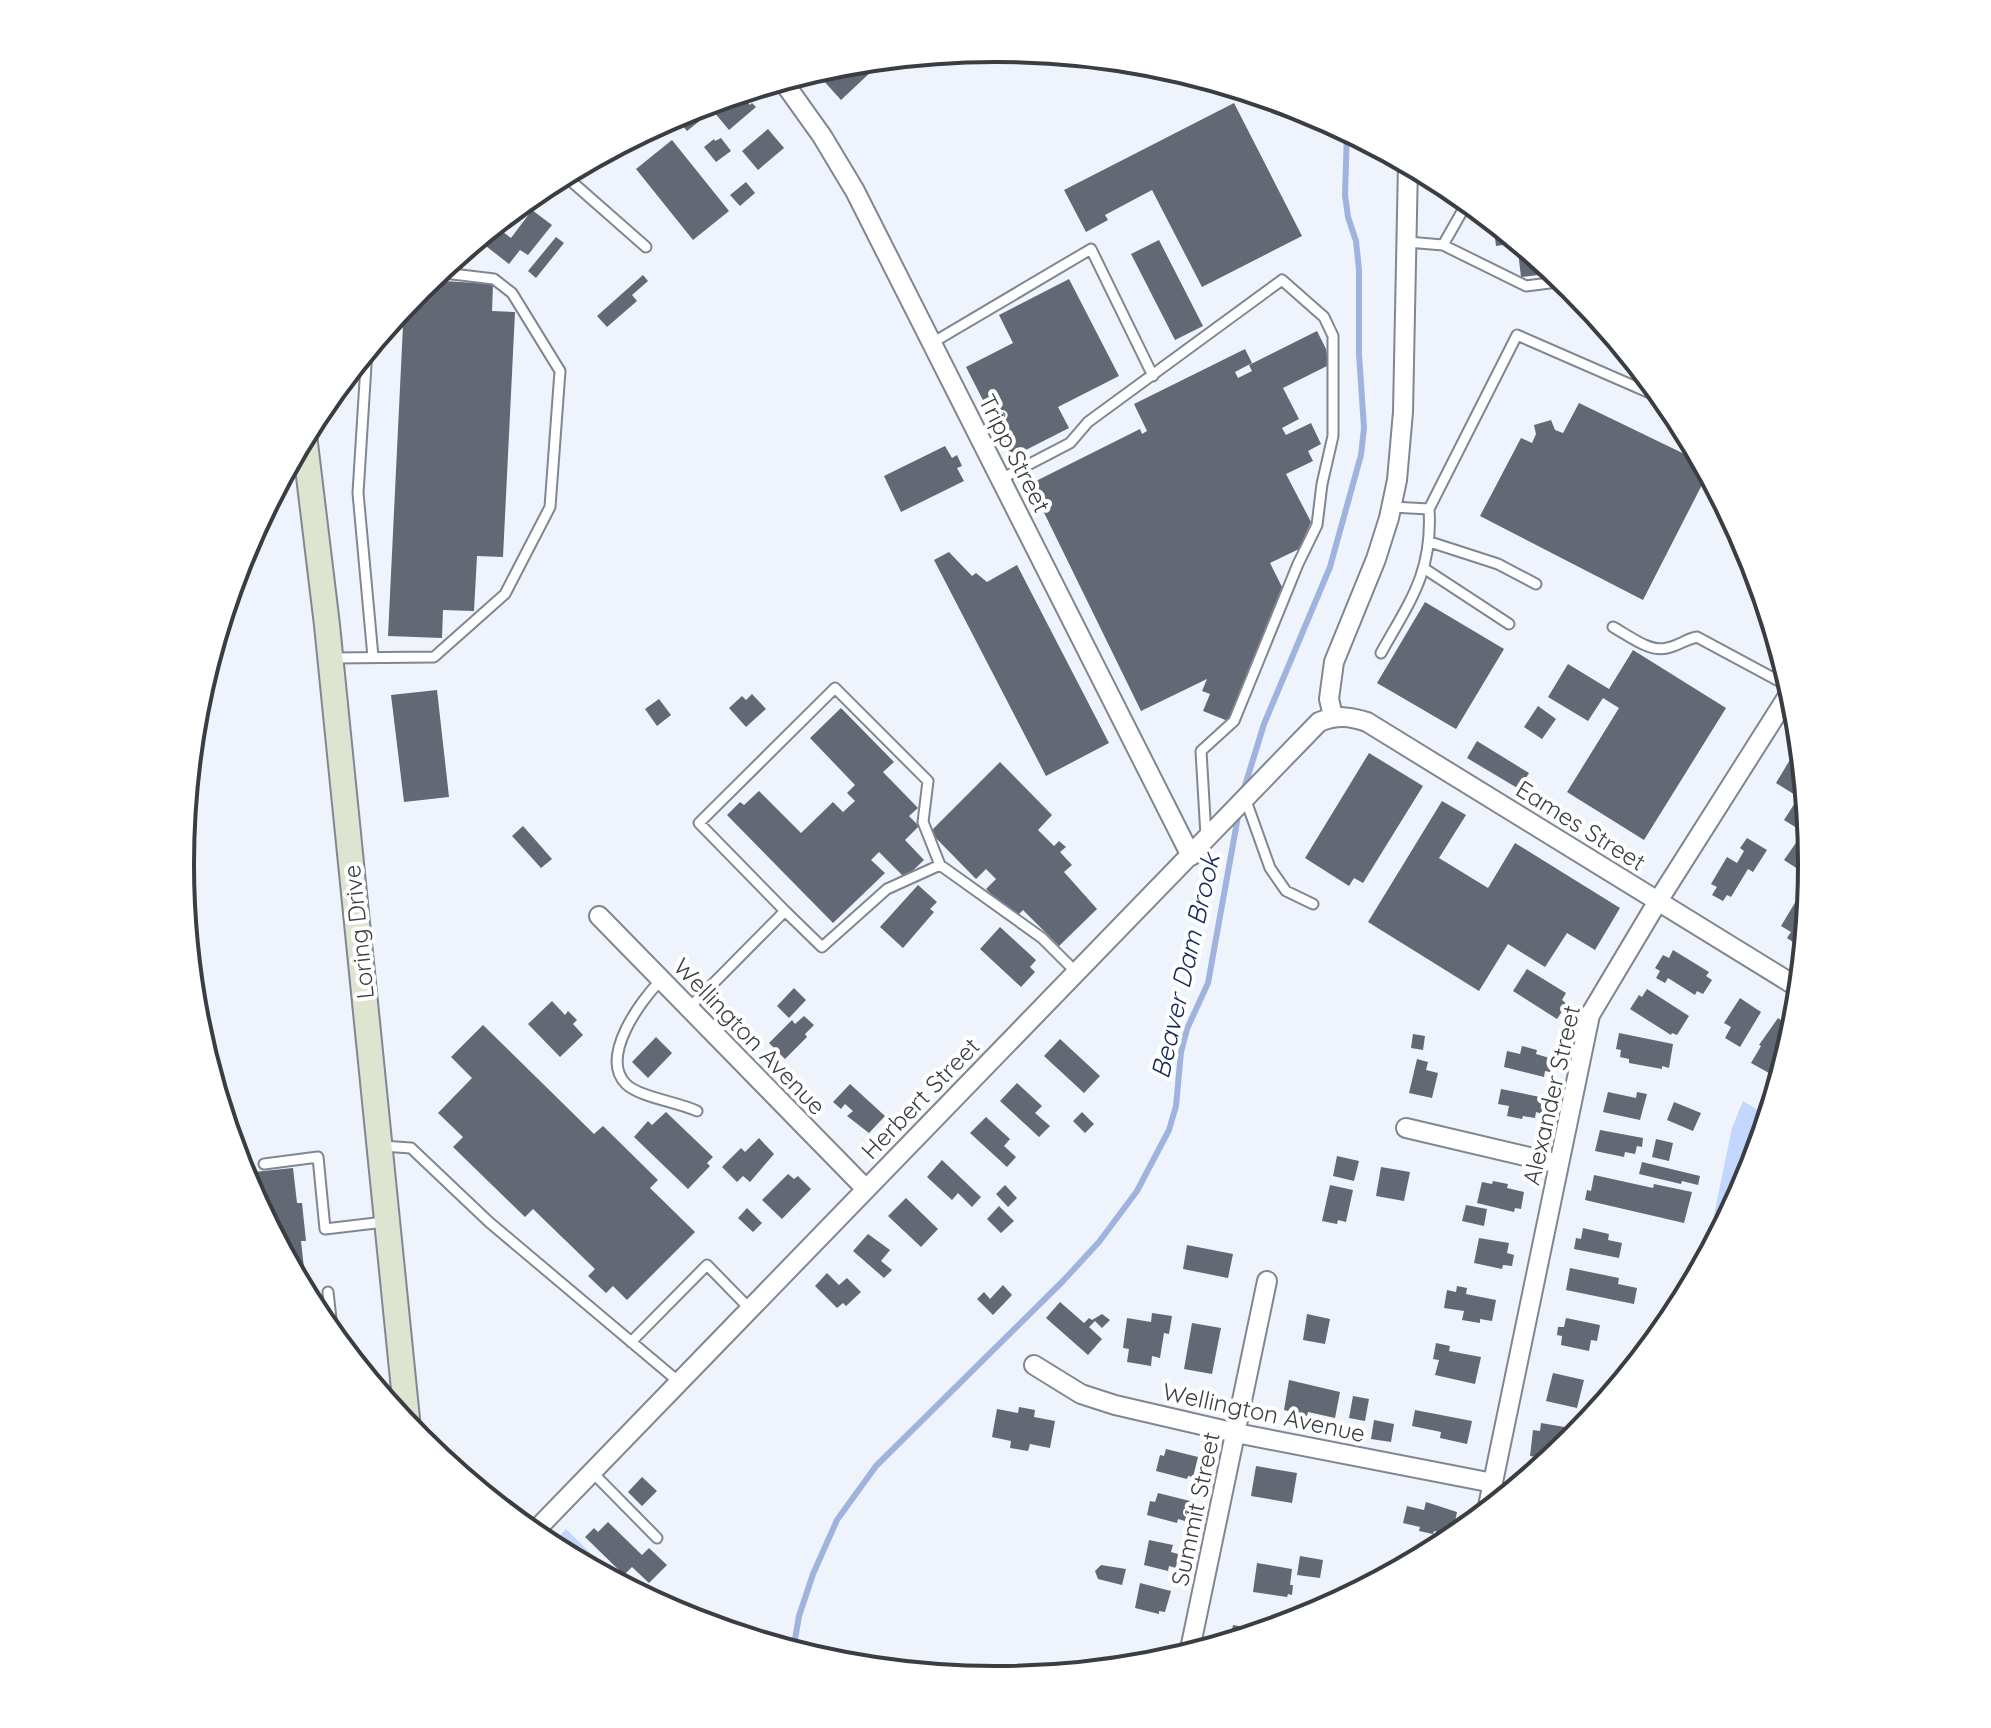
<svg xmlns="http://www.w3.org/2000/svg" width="1991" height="1728" viewBox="0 0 1991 1728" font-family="Quicksand,sans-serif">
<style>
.green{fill:#c3d6fe}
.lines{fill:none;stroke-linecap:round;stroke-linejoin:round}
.stream{stroke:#9fb3de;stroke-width:6}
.building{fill:#626874}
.lane-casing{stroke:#808693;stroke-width:13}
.street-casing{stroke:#808693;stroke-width:22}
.secondary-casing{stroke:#808693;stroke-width:28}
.lane{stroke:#fff;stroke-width:9}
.street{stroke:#fff;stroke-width:18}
.secondary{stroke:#dfe4d0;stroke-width:24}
.labels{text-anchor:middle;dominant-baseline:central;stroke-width:8;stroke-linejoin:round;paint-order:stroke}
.street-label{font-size:24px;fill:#3a3d42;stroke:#fff}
.water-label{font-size:26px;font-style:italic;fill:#14285b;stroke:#fff}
.rim{fill:none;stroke:#3a3d42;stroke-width:4}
</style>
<rect width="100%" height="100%" fill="#eff4fc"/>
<path class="green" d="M1743,1101L1768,1116L1749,1177L1705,1258L1732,1128Z
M566,1529L625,1587L550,1547Z"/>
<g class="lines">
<path class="stream" d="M1243,792L1264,724L1330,567L1361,455L1364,428L1359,354V270L1356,241L1348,217L1345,195L1347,131
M793,1651L799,1616L813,1574L837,1520L876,1466L1063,1281L1099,1242L1137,1191L1169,1130L1176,1106L1181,1052L1187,1029L1208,983L1239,811"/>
</g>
<path class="building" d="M865,61L873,70L841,100L822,79L838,63Z
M740,93L750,105L752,103L756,107L729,130L714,112Z
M1234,103L1302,236L1202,287L1152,190L1105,215L1108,220L1086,232L1064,190Z
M693,107L702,119L687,131L678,120Z
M768,129L784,148L758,170L742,151Z
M721,138L731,151L716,162L704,147L714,139L715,141Z
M672,140L729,211L693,240L636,169Z
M746,182L755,193L740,206L730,195Z
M532,210L552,225L528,255L520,250L509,264L482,243L495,226L511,238Z
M1493,222L1516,241L1555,273L1521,277L1517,243L1496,246Z
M556,237L564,243L536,278L528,271Z
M1159,240L1203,326L1175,340L1131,254Z
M643,275L648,281L632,295L637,301L607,327L597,316Z
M1069,279L1119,376L1058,407L1069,428L1012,457L966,367L1013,343L999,315Z
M427,280L493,284L492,311L515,312L503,557L477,556L474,611L443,610L442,638L388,636L404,305Z
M1317,331L1326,349L1329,365L1283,388L1299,419L1282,428L1286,435L1311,423L1321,444L1308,451L1313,461L1286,474L1311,522L1299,549L1270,563L1282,587L1228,721L1203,711L1210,694L1202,691L1207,679L1141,711L1030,484L1140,429L1142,434L1147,431L1134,404L1245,349L1252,363L1235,372L1238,378L1252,371L1249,365Z
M1579,403L1701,462L1708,473L1643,600L1480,516L1521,438L1532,443L1536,434L1534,425L1551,420L1555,430L1563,433Z
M945,446L952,458L957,455L962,466L957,468L964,481L901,512L884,476Z
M949,552L972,576L976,573L987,582L1017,565L1109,743L1046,776L934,560Z
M1425,602L1504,649L1456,729L1377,683Z
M1633,650L1726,708L1644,840L1567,792L1619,708L1603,698L1588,721L1548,697L1568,664L1609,689Z
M437,690L449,797L404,802L391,695Z
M752,694L766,709L746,727L729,708L742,696L746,700Z
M659,699L671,715L657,726L645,709Z
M1538,706L1556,719L1542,739L1524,727Z
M841,708L894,762L883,772L918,808L909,816L919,826L905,840L924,860L905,878L879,852L871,860L885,873L833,923L727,815L740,802L744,805L759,791L801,833L833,802L843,812L855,801L847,793L855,785L810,738Z
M1477,741L1529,773L1519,789L1467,758Z
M1800,743L1804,790L1800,798L1776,783Z
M1369,753L1423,786L1363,883L1354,878L1349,886L1305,858Z
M1000,762L1052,815L1038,830L1054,846L1059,841L1066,847L1060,852L1072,865L1064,872L1097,909L1059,946L1023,910L1015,918L986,889L996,879L986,869L976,879L930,832Z
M1798,798L1805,803L1807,818L1800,830L1784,820Z
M1442,801L1466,815L1439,858L1488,888L1515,843L1620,908L1595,950L1567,933L1545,967L1508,944L1479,991L1368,922Z
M523,826L552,859L541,868L512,836Z
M1800,837L1809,843L1810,877L1784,860Z
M1747,838L1767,850L1753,872L1748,869L1731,897L1727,895L1723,901L1712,895L1717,887L1711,884L1727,857L1737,863L1744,851L1740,848Z
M918,885L937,902L930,909L934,912L903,948L880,927Z
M1796,901L1807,907L1803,949L1787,938L1791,932L1781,926Z
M1000,927L1036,960L1030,967L1035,972L1021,987L980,949Z
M1673,950L1709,972L1706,976L1712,980L1703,994L1697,991L1695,995L1668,978L1665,983L1656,978L1660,971L1655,968L1663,955L1669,958Z
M1527,969L1566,993L1562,1000L1567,1004L1557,1019L1513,991Z
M794,988L806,1000L789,1018L777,1006Z
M1647,989L1689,1016L1677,1035L1672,1033L1671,1035L1630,1009L1639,995L1642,997Z
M1740,998L1761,1012L1740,1047L1725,1038L1731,1027L1724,1023Z
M552,1001L565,1015L568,1011L577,1020L573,1024L583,1035L560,1057L528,1024Z
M804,1016L814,1025L805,1034L807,1037L785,1059L769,1043L792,1020L795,1024Z
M1778,1018L1794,1030L1787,1052L1775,1071L1772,1069L1769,1073L1751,1063L1761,1046L1759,1045Z
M483,1025L594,1134L603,1126L658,1180L650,1188L695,1232L627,1300L613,1286L606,1293L588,1276L595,1269L533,1209L525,1217L453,1147L463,1137L438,1113L472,1078L451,1057Z
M1619,1033L1673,1044L1669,1068L1662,1066V1069L1629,1063V1059L1620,1057L1621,1050L1616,1049Z
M1413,1034L1425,1036L1423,1050L1411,1048Z
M656,1037L672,1053L648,1078L632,1062Z
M1060,1039L1100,1076L1084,1093L1044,1056Z
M1522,1046L1537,1050L1536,1054L1553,1059L1550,1072L1545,1071L1544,1077L1504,1067L1507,1051L1520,1054Z
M1417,1059L1428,1062L1426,1070L1438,1073L1432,1098L1409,1093Z
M1017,1083L1042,1106L1035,1113L1050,1126L1039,1137L1000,1101Z
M850,1084L885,1116L869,1133L847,1116L853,1111L845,1104L841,1109L833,1102Z
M1501,1089L1545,1098L1542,1114L1536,1112L1535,1118L1523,1116L1522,1119L1507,1116L1509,1106L1498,1104Z
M1608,1092L1636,1098L1637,1092L1647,1094L1640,1120L1603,1112Z
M1674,1102L1701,1113L1693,1131L1667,1120Z
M666,1112L713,1157L707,1163L710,1166L688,1189L634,1137L648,1121L652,1125Z
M1082,1112L1094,1124L1085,1133L1073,1121Z
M986,1117L1010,1139L1004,1146L1016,1157L1007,1167L970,1133Z
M1600,1130L1643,1138L1642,1147L1637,1146L1635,1154L1625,1152L1624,1157L1595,1151Z
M759,1138L774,1154L750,1182L743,1176L737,1182L722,1167L741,1148L745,1152Z
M1656,1139L1673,1143L1669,1161L1652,1157Z
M1337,1156L1359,1161L1354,1181L1333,1176Z
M942,1160L981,1197L972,1207L958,1193L952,1200L927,1177Z
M1642,1162L1700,1176L1698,1185L1682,1181L1681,1184L1639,1174Z
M243,1163L244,1173L293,1168L297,1203H302L306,1241H301L305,1277H299L300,1286L241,1176L238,1164Z
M1381,1167L1410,1172L1404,1201L1376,1196Z
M788,1174L794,1179L798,1176L811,1189L782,1219L762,1200Z
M1594,1175L1653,1188L1654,1184L1692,1192L1684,1223L1585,1200L1587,1190L1591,1191Z
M1493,1181L1508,1184L1507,1188L1524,1192L1521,1209L1515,1208L1514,1212L1477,1203L1482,1182L1492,1184Z
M1005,1185L1017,1198L1008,1207L996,1194Z
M1330,1185L1353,1190L1346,1222L1338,1220L1337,1224L1322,1221Z
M906,1198L938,1229L921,1247L888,1216Z
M1466,1205L1487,1209L1484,1226L1462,1221Z
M999,1206L1014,1221L1001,1233L987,1219Z
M747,1208L762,1223L753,1232L738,1218Z
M1583,1228L1609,1234L1608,1240L1622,1243L1619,1258L1574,1249L1576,1238L1581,1239Z
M868,1234L890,1250L881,1261L892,1270L884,1278L853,1251Z
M1479,1238L1509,1243L1507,1253L1514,1255L1512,1266L1503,1265L1502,1269L1474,1263Z
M1187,1245L1233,1254L1228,1278L1183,1269Z
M1570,1268L1619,1278L1618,1284L1637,1288L1634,1304L1566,1290Z
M827,1273L839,1285L847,1278L861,1292L846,1306L843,1303L837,1308L815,1286Z
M1003,1285L1012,1295L993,1315L977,1299L984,1292L990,1299Z
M1457,1286L1467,1288L1466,1294L1496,1300L1492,1321L1480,1319V1323L1462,1320L1464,1311L1444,1308L1447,1290L1456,1292Z
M1060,1302L1084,1323L1089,1318L1092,1320L1102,1314L1110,1320L1102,1328L1095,1321L1089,1327L1102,1339L1088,1355L1046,1318Z
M1152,1313L1172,1316L1169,1334L1164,1333L1160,1358L1152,1356L1151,1366L1127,1362L1129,1349L1123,1348L1127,1318L1151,1322Z
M1307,1314L1330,1319L1325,1344L1303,1340Z
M1566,1318L1600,1325L1597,1341L1591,1340L1589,1351L1561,1345L1562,1336L1557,1335L1558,1327H1564Z
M1192,1323L1221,1328L1212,1374L1184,1369Z
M1436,1343L1450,1346L1449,1351L1481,1357L1475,1384L1435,1375L1439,1360L1433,1359Z
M1553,1373L1584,1380L1577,1408L1546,1401Z
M1289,1380L1340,1392L1335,1418L1308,1412L1307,1416L1284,1410Z
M1353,1396L1369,1399L1365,1421L1349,1418Z
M1019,1407L1035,1410L1034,1417L1055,1421L1050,1448L1030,1444L1028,1451L1010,1448L1011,1441L992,1437L997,1409L1018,1413Z
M1415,1410L1472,1421L1467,1444L1440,1438L1441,1432L1412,1426Z
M1374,1420L1394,1424L1391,1442L1371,1439Z
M1541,1423L1582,1430L1550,1459L1530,1456L1533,1430L1540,1431Z
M1166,1449L1198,1457L1193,1477L1188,1476L1187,1479L1156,1471L1160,1455L1164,1456Z
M1256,1466L1297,1473L1292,1503L1251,1496Z
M642,1477L657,1491L642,1506L628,1492Z
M1158,1493L1190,1501L1185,1521L1178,1519L1177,1523L1147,1515L1150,1501L1155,1502Z
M1426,1502L1457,1512L1453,1532L1448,1531L1447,1534L1434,1531L1433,1534L1419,1531L1420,1527L1403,1523L1407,1506L1424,1510Z
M608,1522L642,1555L649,1548L667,1565L649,1583L632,1567L624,1575L585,1537L594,1528L598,1532Z
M1149,1540L1173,1545L1171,1552L1178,1554L1176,1568L1169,1566L1168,1571L1144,1565Z
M1300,1556L1323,1560L1320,1578L1297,1575Z
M1257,1563L1292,1569L1290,1585H1293L1292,1595L1288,1594L1287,1597L1253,1592Z
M1101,1565L1126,1569L1122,1585L1098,1579L1095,1571Z
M1140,1583L1171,1591L1165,1612L1159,1611V1614L1135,1608Z
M1233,1625L1265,1631L1230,1641Z
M1111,1657L1113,1659L1144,1665L1109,1669Z"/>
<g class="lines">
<defs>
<path id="lane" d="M563,174L646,247
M1407,242L1443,245L1526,286L1565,281
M1443,245L1468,201
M932,343L1091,249L1153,376
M367,349L358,493L373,657
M1001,479L1070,443L1088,422L1282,280L1324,317L1333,336V436L1322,484L1317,525L1298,564L1234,721L1201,751L1206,836
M1392,507L1429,509L1517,335L1666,400
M1430,542L1498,564L1536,584
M1425,569L1509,624
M1613,627C1628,635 1650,653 1667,648C1678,646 1686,639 1697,637L1790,687
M1381,653C1410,601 1433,572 1429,509
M333,658L434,657L505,594L550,507L560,371L512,293L494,279L436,272
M1245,798L1270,868L1286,891L1313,904
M785,911L822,947L887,889L940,865L1042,938L1077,973
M661,980C641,1000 599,1057 626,1084C639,1097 678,1102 697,1111
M689,1008L785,911L699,823L835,688L928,781L923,822L940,865
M382,1146L411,1148L489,1222L679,1382
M264,1164L318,1157L325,1229L384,1222
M328,1292L333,1337
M631,1342L707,1265L750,1309
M591,1471L657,1538"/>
<path id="street" d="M782,80L822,136L855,191L1191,856
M1333,716L1329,699L1334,662L1376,559L1389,518L1397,480L1403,412L1408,164
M599,916L866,1189
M1406,1128L1559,1164
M1034,1365L1081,1394L1115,1405L1236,1433L1493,1483
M1487,1511L1590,1015L1658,901L1791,691
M532,1534L1319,722C1337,715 1349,716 1367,722L1799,988
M1189,1654L1267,1281"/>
<path id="secondary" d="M304,435L327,625L408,1429"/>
</defs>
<use href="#lane" class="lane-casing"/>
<use href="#street" class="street-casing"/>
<use href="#secondary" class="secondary-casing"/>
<use href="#lane" class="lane"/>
<use href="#street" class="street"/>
<use href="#secondary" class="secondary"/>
</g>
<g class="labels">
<g class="street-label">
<text transform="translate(1015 453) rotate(63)">Tripp Street</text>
<text transform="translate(1581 825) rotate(32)">Eames Street</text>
<text transform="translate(358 932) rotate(-96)">Loring Drive</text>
<text transform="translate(750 1036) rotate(46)">Wellington Avenue</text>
<text transform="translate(1551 1095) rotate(-77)">Alexander Street</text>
<text transform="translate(920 1098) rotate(-46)">Herbert Street</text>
<text transform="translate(1264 1412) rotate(12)">Wellington Avenue</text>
<text transform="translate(1195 1509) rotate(-78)">Summit Street</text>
</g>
<g class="water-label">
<text transform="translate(1185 966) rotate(-77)">Beaver Dam Brook</text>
</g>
</g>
<path d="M0 0H1991V1728H0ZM194 864a802 802 0 1 1 1604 0a802 802 0 1 1-1604 0Z" fill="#fff" fill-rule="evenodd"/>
<path class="rim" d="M194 864a802 802 0 1 1 1604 0a802 802 0 1 1-1604 0Z"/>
</svg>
